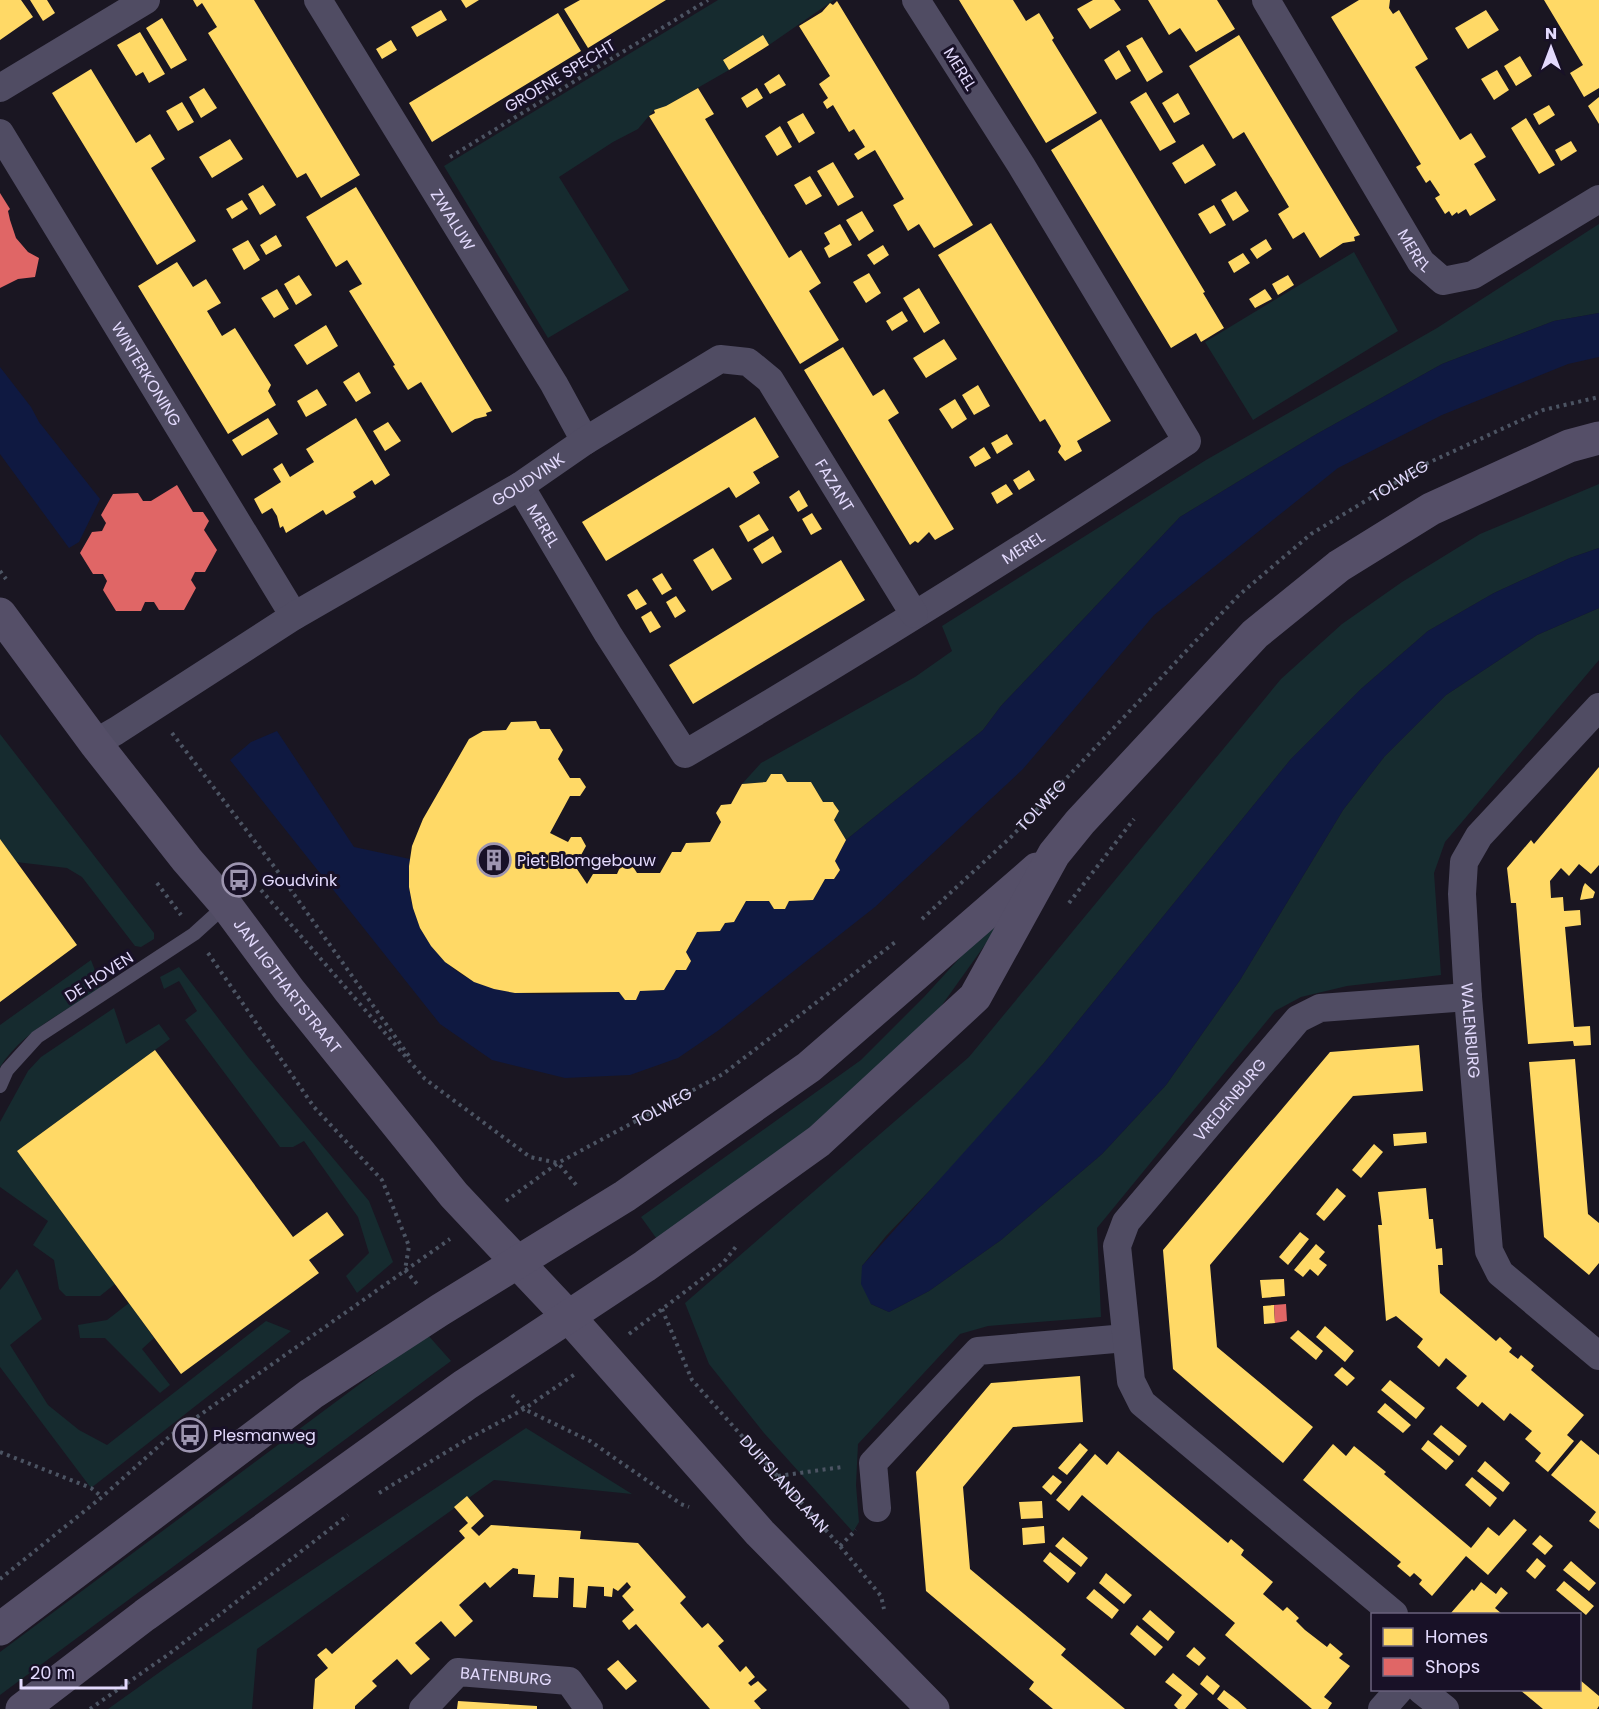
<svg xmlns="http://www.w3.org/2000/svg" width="1599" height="1709" viewBox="0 0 1599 1709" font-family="Poppins,sans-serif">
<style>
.green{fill:#162b2f}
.water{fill:#0f1941}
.homes{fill:#ffd966}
.shops{fill:#e06666}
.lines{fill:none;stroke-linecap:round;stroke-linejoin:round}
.path{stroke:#4c5463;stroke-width:4;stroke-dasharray:3 4.5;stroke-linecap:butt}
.service{stroke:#504c63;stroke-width:14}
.minor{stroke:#504c63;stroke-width:28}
.secondary{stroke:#554f68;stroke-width:33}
.labels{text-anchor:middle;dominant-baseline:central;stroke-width:6;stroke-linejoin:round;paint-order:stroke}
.street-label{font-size:16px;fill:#e3dafd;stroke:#181127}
.poi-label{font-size:16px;fill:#e3dafd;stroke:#181127;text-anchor:start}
</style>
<rect width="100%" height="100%" fill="#1a1622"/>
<path class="green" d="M718,0H834L769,45L763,36L723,59L729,70L666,106L654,110L638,129L613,142L559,177L629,290L548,338L444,166Z
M1599,224V313L1554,321L1442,364L1315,435L1180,517L1001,706L983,730L846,840L834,820L839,811L833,802H823L811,782H787L782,774H771L766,782L742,784L761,763L915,677L952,651L942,626L1206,460L1437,328Z
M1354,252L1398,331L1253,420L1205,342Z
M1599,484V548L1570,558L1494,593L1428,631L1361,689L1291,759L1044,1063L955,1164L886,1236L862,1266L871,1304L889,1312L929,1291L1001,1240L1102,1154L1166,1085L1240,980L1343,810L1384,757L1446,695L1537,635L1599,608V660L1445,842L1434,873L1441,975L1347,986L1301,997L1275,1011L1097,1228L1101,1317L988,1326L960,1334L858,1444L856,1485L859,1522L853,1532L764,1433L709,1364L685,1303L969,1057L1281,679L1342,624L1402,582L1480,534Z
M0,734L154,933V939L141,947L135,946L82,877L67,868L16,862L0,840Z
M1032,879L942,1005L895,1061L816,1126L659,1242L641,1217L861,1060L924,997Z
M91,960L102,989C65,1011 24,1030 0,1067V1025Z
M179,967L248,1057L369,1201L393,1262L357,1293L346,1276L369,1253L358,1217L304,1141L293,1147H280L185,1020L197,1011L179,981L164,989L160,977Z
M114,1008L126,1044L159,1024L170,1039L17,1151L115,1284L100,1296H66L59,1289L54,1260L33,1245L48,1221L0,1187V1122L28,1071L41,1057Z
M17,1269L42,1319L10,1345L48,1405L79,1430L107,1445L266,1321L291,1331L91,1488L0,1367V1290Z
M129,1303L154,1338L142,1349L170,1385L160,1393L105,1338H80L78,1325L107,1320Z
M427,1334L451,1361L0,1695V1652Z
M526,1428L632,1494L494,1480L257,1649L252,1709H108L171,1664Z"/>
<path class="water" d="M1599,313V357L1568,364L1442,415L1338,468L1154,615L1023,769L875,907L719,1030L678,1058L630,1075L565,1078L492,1060L440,1024L230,760L251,742L277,731L354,847L410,859C406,890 412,917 430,942C436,949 441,957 447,963C491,1005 564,993 619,992L625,1000H635L640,991L664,990L676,970H686L691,961L686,952L697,932L720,931L725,923L734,922L746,901H769L774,909H785L789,901L813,900L825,879H834L840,870L835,861L846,840L983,730L1001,706L1180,517L1315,435L1442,364L1554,321Z
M0,367L31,407L39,422L100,499L79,542L69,548L0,454Z
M1599,548V608L1537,635L1446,695L1384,757L1343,810L1240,980L1166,1085L1102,1154L1001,1240L929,1291L889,1312L871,1304L861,1284L862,1266L1044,1063L1291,759L1361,689L1428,631L1494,593L1570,558Z"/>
<path class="homes" d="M0,0H21L33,17L0,40Z
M30,0H47L55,13L43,21Z
M193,0H254L360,175L321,198L306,173L297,178L208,33L217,27L202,3L197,7Z
M461,0H479L466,8Z
M580,0H666L588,48L564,9Z
M959,0H1013L1026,21L1039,13L1054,38L1052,40L1097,113L1046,143Z
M1093,0H1114L1121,10L1090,29L1077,9Z
M1148,0H1217L1235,29L1196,52L1180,28L1169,35Z
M1359,0H1390L1389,8L1393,14L1399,10L1428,59L1415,67L1460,140L1471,133L1486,157L1474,164L1496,200L1470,216L1466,209L1458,214L1457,212L1452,216L1449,211L1445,214L1435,198L1440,195L1430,180L1426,183L1416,167L1421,164L1331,17Z
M1544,0H1599V88L1584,97L1570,73L1583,65Z
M837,1L973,225L934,248L919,224L908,231L893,205L904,199L875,150L858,160L854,154L865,147L854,129L849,132L833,105L827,109L823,102L828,98L819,84L830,76L799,26L822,12L830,3L833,5Z
M441,10L447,20L417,37L411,27Z
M1486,10L1499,30L1468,49L1455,28Z
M558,13L581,51L432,142L409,103Z
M162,18L187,60L171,69L146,28Z
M140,32L165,74L149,83L143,72L136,76L117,45Z
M763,35L769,45L729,70L723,60Z
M1239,35L1360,235L1354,237L1355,241L1343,243L1320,258L1304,232L1293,239L1278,214L1289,207L1244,132L1233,139L1189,66Z
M1142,37L1163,72L1147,82L1126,46Z
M391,40L397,50L382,59L376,49Z
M1119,50L1131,71L1116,80L1104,60Z
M1520,56L1532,76L1516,86L1504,66Z
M91,69L136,143L150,134L165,159L151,168L196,241L157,265L52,93Z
M1497,70L1509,90L1494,100L1481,79Z
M779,74L786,85L770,94L764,84Z
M204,88L217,108L201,118L189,97Z
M698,88L714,114L705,119L789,258L801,250L821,283L809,291L839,340L800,364L649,116L655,113L654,110L666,106Z
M757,88L763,98L747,108L741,98Z
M1146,92L1176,142L1160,151L1130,102Z
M1178,93L1190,114L1174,123L1162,103Z
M1599,97V124L1588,106Z
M182,102L194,122L178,131L166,111Z
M1549,105L1555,115L1539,125L1533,114Z
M803,113L815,133L799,143L787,122Z
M1526,118L1555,165L1539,174L1511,128Z
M1101,119L1205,292L1203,293L1224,328L1201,342L1196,333L1171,348L1051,150Z
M780,126L792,147L777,156L765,136Z
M230,139L243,159L212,178L199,157Z
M1571,141L1577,151L1561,161L1555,150Z
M1203,144L1216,165L1185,184L1172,163Z
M833,162L854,197L838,206L817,171Z
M810,176L822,196L806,205L794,185Z
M263,185L276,205L260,215L248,194Z
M356,187L492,411L486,413L487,416L475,419L452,433L421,382L408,390L393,366L395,365L349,291L362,284L347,260L336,267L306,217Z
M1236,191L1249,211L1233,221L1221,200Z
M242,200L248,209L232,219L226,209Z
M1214,205L1226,225L1210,234L1198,214Z
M862,211L874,231L859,241L846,220Z
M991,223L1111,421L1077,441L1082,451L1065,461L1058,452L1061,446L1045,419L1040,422L938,255Z
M840,224L852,245L829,258L824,248L830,244L824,233Z
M276,235L282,246L266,255L260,245Z
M1266,239L1272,249L1257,259L1250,249Z
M248,240L260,260L244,270L232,249Z
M883,245L889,255L874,265L867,255Z
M1243,253L1250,263L1234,273L1228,262Z
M177,262L193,287L206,279L221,303L207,311L222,336L235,328L271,385L268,391L276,405L228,434L138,286Z
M869,273L881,293L866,303L853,282Z
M299,275L312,295L296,305L284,284Z
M1288,275L1294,285L1278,295L1272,284Z
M919,288L940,323L924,333L903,298Z
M277,289L289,309L274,318L261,298Z
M1265,289L1272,299L1255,308L1249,299Z
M902,311L908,321L892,331L886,321Z
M326,325L338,346L307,365L294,345Z
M944,339L957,359L926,378L913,358Z
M843,347L873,396L884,389L899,413L888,420L954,529L935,540L929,532L918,543L915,541L910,545L804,370Z
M359,372L371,393L356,402L343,382Z
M978,385L990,406L974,415L962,395Z
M317,389L327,405L306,417L297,401Z
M955,399L967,419L952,429L939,409Z
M755,417L779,457L753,472L760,483L736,498L729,487L606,561L582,522Z
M268,418L278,434L242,456L232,440Z
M356,418L390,475L375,485L372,480L353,492L356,497L326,515L323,510L286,533L283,526L280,528L277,516L272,508L262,514L254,499L281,482L273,469L282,463L290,477L314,462L306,449Z
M388,422L401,441L385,451L373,431Z
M1007,434L1013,444L997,454L991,443Z
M984,447L991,458L975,467L969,457Z
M1029,470L1035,480L1019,490L1013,480Z
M1006,484L1013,494L997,504L991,493Z
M799,490L808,506L798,512L789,497Z
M812,513L822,529L811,535L802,519Z
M759,514L769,530L748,542L739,526Z
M773,536L782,552L762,564L753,549Z
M713,548L732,579L712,591L693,560Z
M841,560L865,600L693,704L669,665Z
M662,573L672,589L662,595L652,579Z
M637,589L647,604L636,610L627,595Z
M676,596L686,611L675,618L666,602Z
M651,611L661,627L650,633L641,617Z
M536,721L540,729H550L563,750L558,759L570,778H580L586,787L580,796H570L550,833L568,842L571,837H581L586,846L575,866L587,884L593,874H617L621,865H632L637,873H660L672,852H681L686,843L710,842L721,822L716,813L721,805L731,804L742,784L766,782L771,774H782L787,782H811L823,802H833L834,804L839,811L834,820L846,840L835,861L840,870L834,879H825L813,900L789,901L785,909H774L769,901H746L734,922L725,923L720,931L697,932L686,952L691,961L686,970H676L664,990L640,991L636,1000H625L619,992L515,993L494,989L474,982L445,962L431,946L420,928L413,908L409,887V866L412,846L423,819L469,739L483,731L506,730L511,722Z
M1599,767V865L1591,874L1579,864L1569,876L1561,868L1550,881L1551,898L1563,897L1564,911L1580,910L1581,925L1565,927L1574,1027L1590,1026L1591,1045L1574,1046L1573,1041L1528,1044L1516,903H1511L1507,868L1531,840L1534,844Z
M0,839L77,945L0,1002Z
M1585,883L1595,892L1593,898L1580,900L1583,887Z
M1419,1045L1423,1091L1353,1096L1210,1265L1217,1347L1313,1427L1283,1463L1173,1369L1163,1250L1330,1052Z
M155,1050L293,1237L327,1212L344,1235L309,1260L319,1273L181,1374L17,1151Z
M1575,1059L1588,1214L1599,1223V1263L1589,1275L1544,1237L1529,1062Z
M1426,1132L1427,1143L1394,1146L1393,1134Z
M1374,1144L1383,1152L1361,1178L1352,1170Z
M1337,1188L1346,1196L1324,1221L1316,1214Z
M1426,1188L1429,1219H1433L1436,1249L1442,1248L1443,1265H1438L1440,1293L1496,1341L1500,1337L1512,1348L1509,1352L1518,1359L1521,1355L1534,1366L1531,1370L1584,1415L1567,1435L1574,1441L1548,1472L1535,1461L1541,1453L1525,1439L1532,1431L1510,1413L1504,1421L1482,1402L1478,1407L1456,1388L1467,1376L1446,1358L1439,1367L1417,1347L1423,1339L1396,1316L1386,1321L1378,1225H1382L1378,1192Z
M1300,1232L1309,1239L1288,1265L1279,1257Z
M1316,1244L1325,1252L1319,1259L1327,1265L1318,1276L1310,1269L1303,1277L1294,1270Z
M1284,1279L1285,1296L1262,1298L1260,1280Z
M1274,1305L1275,1323L1264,1324L1263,1306Z
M1325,1326L1354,1351L1345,1362L1316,1337Z
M1298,1330L1323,1351L1316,1360L1290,1338Z
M1342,1367L1355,1378L1347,1386L1334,1375Z
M1080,1376L1083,1422L1013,1427L963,1487L970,1569L1066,1649L1061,1655L1125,1709H1053L1029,1689L1034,1682L926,1591L916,1472L991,1383Z
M1390,1380L1425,1408L1416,1419L1381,1390Z
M1385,1403L1411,1425L1403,1433L1377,1412Z
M1441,1425L1467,1446L1459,1456L1433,1434Z
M1428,1440L1454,1461L1446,1470L1421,1449Z
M1581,1440L1599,1455V1529L1589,1521L1596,1512L1551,1475Z
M1080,1443L1088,1450L1067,1475L1058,1468Z
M1333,1444L1346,1456L1354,1446L1386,1472L1384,1474L1471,1548L1488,1527L1499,1536L1514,1519L1527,1530L1488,1575L1466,1556L1432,1596L1419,1584L1422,1580L1414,1573L1410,1577L1397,1566L1401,1562L1303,1480Z
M1118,1451L1228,1543L1231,1539L1244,1550L1241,1555L1273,1582L1263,1594L1283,1611L1287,1607L1299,1618L1296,1621L1305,1630L1327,1647L1330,1643L1343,1654L1339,1658L1350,1666L1324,1697L1332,1703L1328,1709H1312L1225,1635L1235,1623L1082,1495L1069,1511L1056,1500L1095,1454L1107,1465Z
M1485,1461L1510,1483L1503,1492L1477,1471Z
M1053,1475L1062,1482L1051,1495L1042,1487Z
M1472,1477L1497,1498L1490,1507L1465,1485Z
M467,1496L484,1516L471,1528L479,1536L491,1525L581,1531L580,1539L638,1543L686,1597L680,1603L702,1628L708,1623L724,1641L718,1646L740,1672L746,1666L755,1677L748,1683L751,1686L758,1681L767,1690L754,1701L761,1709H710L636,1624L629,1630L622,1621L634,1610L622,1596L631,1587L627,1582L618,1591L613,1588L612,1597L604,1596V1587L588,1586L586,1608L573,1607L574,1578L559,1577L558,1598L533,1597L535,1575L518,1574V1569L513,1568L490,1588L485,1582L459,1605L473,1621L455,1637L441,1621L415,1643L430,1659L411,1675L397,1659L372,1681L377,1686L355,1706V1709H313L315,1679L328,1668L317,1655L326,1648L332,1654L465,1538L459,1531L468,1523L454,1507Z
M1042,1501L1043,1518L1021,1519L1019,1502Z
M1044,1526L1045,1543L1023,1545L1022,1528Z
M1540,1535L1553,1546L1545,1555L1532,1544Z
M1063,1537L1088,1558L1081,1567L1055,1546Z
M1050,1552L1076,1573L1068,1583L1043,1561Z
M1537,1558L1546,1566L1535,1579L1526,1571Z
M1571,1561L1596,1583L1589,1591L1563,1570Z
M1106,1573L1132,1595L1124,1604L1099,1583Z
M1564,1581L1594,1606L1586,1615L1556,1590Z
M1481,1582L1496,1594L1501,1587L1508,1593L1495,1608L1502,1614H1450L1472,1589L1474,1591Z
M1094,1589L1119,1610L1112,1619L1086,1598Z
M1150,1610L1175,1632L1168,1641L1142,1619Z
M1137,1625L1163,1647L1155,1656L1130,1634Z
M1194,1647L1206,1658L1199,1666L1186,1656Z
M618,1660L637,1681L626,1690L607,1669Z
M1173,1673L1198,1694L1185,1709H1178L1174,1705L1182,1695L1165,1682Z
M1207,1675L1220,1686L1213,1695L1200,1684Z
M1580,1680L1599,1696V1706L1597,1709H1543L1520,1690H1580Z
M1224,1690L1237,1700L1247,1709H1229L1217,1699Z
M458,1701L537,1706V1709H457Z"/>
<path class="shops" d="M0,193L10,209L8,211L10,220L16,238L28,252L39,258L35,277L18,279L0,288Z
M177,485L193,512H203L209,521L204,530L217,550L205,572H195L191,580L196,588L184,610H159L154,602H145L141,611H116L103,590L107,581L103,574H93L80,553L92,532L102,531L106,523L101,515L113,494L138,493L143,501H151Z
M1286,1304L1287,1321L1275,1323L1274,1305Z"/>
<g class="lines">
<g class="path">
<path d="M450,157L708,0"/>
<path d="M0,571L6,579"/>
<path d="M172,733L276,869L411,1059"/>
<path d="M157,883L181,915"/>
<path d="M261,890L425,1079L530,1157L558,1163L577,1186"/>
<path d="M1069,903L1134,819"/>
<path id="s1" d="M922,919L1011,837L1239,595L1311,534L1428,463L1543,410L1599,397"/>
<path d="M208,953L314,1107L382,1180L409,1246L405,1270L417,1284"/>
<path id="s2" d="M506,1201L558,1163L723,1074L898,940"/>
<path id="s3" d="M662,1309L692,1380L840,1546L881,1596L884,1609"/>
<path d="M629,1334L723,1263L738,1244"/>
<path d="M512,1395L524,1409L590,1441L681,1504L689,1507"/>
<path d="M0,1452L91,1488L102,1497"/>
<path d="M778,1476L842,1467"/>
<path d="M379,1493L466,1440L524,1409L575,1374"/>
<path d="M840,1546L856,1530"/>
<path d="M0,1579L102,1497L170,1436L450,1239"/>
<path d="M90,1709L169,1654L348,1515"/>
</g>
<path class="service" d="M0,1086L7,1070L37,1037L194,934L226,905"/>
<g class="minor">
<path id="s4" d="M318,0L554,384L585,441"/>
<path id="s5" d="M1266,0L1421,262L1443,281L1473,275L1599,199"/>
<path d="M0,88L146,0"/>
<path id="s6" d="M0,133L294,616"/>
<path id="s7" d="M520,486L608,634L685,754C855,654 1022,550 1187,441L1021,165L916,0"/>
<path id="s8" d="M1599,707L1479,836L1464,862L1462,894L1468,997L1489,1251L1500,1273L1599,1356"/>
<path id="s9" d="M95,743L116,731L294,616L520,486L585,441L720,359L748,362L770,380L914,614"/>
<path d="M877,1508L873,1463L978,1351L1126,1338"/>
<path id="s10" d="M1394,1614L1142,1403L1131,1381L1117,1246L1126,1222L1298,1019L1320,1008L1468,997"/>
<path d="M1421,1690L1445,1709"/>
<path id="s11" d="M423,1709L458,1672L569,1681L589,1709"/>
<path d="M1382,1709L1399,1690"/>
</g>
<g class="secondary">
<path id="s12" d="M0,614L95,743L187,860L226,905L289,990L454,1195L568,1316L760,1533L933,1709"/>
<path d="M0,1629L311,1394L440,1310L625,1196L809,1067L1037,869"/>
<path d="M22,1709L145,1615L465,1385L645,1266L819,1141L975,997L1054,854L1080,822L1255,634L1339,566L1431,509L1569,446L1599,438"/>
</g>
</g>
<defs>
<symbol id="building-ring" viewBox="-11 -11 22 22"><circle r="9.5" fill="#181127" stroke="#9d95b0" stroke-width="1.5"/><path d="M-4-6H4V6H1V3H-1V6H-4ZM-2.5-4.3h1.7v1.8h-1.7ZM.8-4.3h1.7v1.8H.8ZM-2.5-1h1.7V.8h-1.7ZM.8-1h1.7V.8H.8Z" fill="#9d95b0"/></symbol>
<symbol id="bus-ring" viewBox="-11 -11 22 22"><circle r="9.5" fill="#181127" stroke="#9d95b0" stroke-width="1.5"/><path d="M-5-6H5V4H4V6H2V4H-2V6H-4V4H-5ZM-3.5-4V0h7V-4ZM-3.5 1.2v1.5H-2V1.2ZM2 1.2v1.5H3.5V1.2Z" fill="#9d95b0"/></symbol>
</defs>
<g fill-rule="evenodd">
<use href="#building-ring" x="475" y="841" width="38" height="38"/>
<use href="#bus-ring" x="220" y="861" width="38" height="38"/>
<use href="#bus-ring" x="171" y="1416" width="38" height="38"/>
</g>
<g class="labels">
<g class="street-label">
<text transform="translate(960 69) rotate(58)">MEREL</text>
<text transform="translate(560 76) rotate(-31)">GROENE SPECHT</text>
<text stroke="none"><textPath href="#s4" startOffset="258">ZWALUW</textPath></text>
<text stroke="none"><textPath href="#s5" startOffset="291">MEREL</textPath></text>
<text stroke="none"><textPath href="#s6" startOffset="282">WINTERKONING</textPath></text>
<text stroke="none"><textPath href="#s9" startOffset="507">GOUDVINK</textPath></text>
<text stroke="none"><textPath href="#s1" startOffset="651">TOLWEG</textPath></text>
<text stroke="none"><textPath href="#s9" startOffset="914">FAZANT</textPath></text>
<text stroke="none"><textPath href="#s7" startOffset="46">MEREL</textPath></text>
<text stroke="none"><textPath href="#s7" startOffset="711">MEREL</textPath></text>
<text stroke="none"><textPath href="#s1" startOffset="165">TOLWEG</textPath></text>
<text transform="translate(99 977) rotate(-33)">DE HOVEN</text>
<text stroke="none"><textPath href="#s12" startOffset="470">JAN LIGTHARTSTRAAT</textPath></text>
<text stroke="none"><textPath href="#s8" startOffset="375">WALENBURG</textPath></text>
<text stroke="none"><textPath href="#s10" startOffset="675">VREDENBURG</textPath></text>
<text stroke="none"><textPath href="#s2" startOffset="183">TOLWEG</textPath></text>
<text stroke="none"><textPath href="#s3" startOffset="216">DUITSLANDLAAN</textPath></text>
<text stroke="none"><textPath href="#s11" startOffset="99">BATENBURG</textPath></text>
</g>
<g class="poi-label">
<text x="517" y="860">Piet Blomgebouw</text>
<text x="262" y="880">Goudvink</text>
<text x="213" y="1435">Plesmanweg</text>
</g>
</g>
<rect x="1371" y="1613" width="210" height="78" fill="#181127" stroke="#69617d" stroke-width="1.5"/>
<rect x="1383" y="1628" width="30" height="18" fill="#ffd966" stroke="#69617d" stroke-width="1.5"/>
<text x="1425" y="1643" font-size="18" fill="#e3dafd">Homes</text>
<rect x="1383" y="1658" width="30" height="18" fill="#e06666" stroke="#69617d" stroke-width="1.5"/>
<text x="1425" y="1673" font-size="18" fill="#e3dafd">Shops</text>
<g transform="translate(1551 48)" stroke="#181127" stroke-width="4.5" paint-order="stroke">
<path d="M0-4.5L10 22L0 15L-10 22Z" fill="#e3dafd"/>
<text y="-9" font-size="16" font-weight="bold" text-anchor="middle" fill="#e3dafd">N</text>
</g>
<path d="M21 1679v9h105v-9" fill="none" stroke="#e3dafd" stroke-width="3"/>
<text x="30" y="1679" font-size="18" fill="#e3dafd" stroke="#181127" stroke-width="4.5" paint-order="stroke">20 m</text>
</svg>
